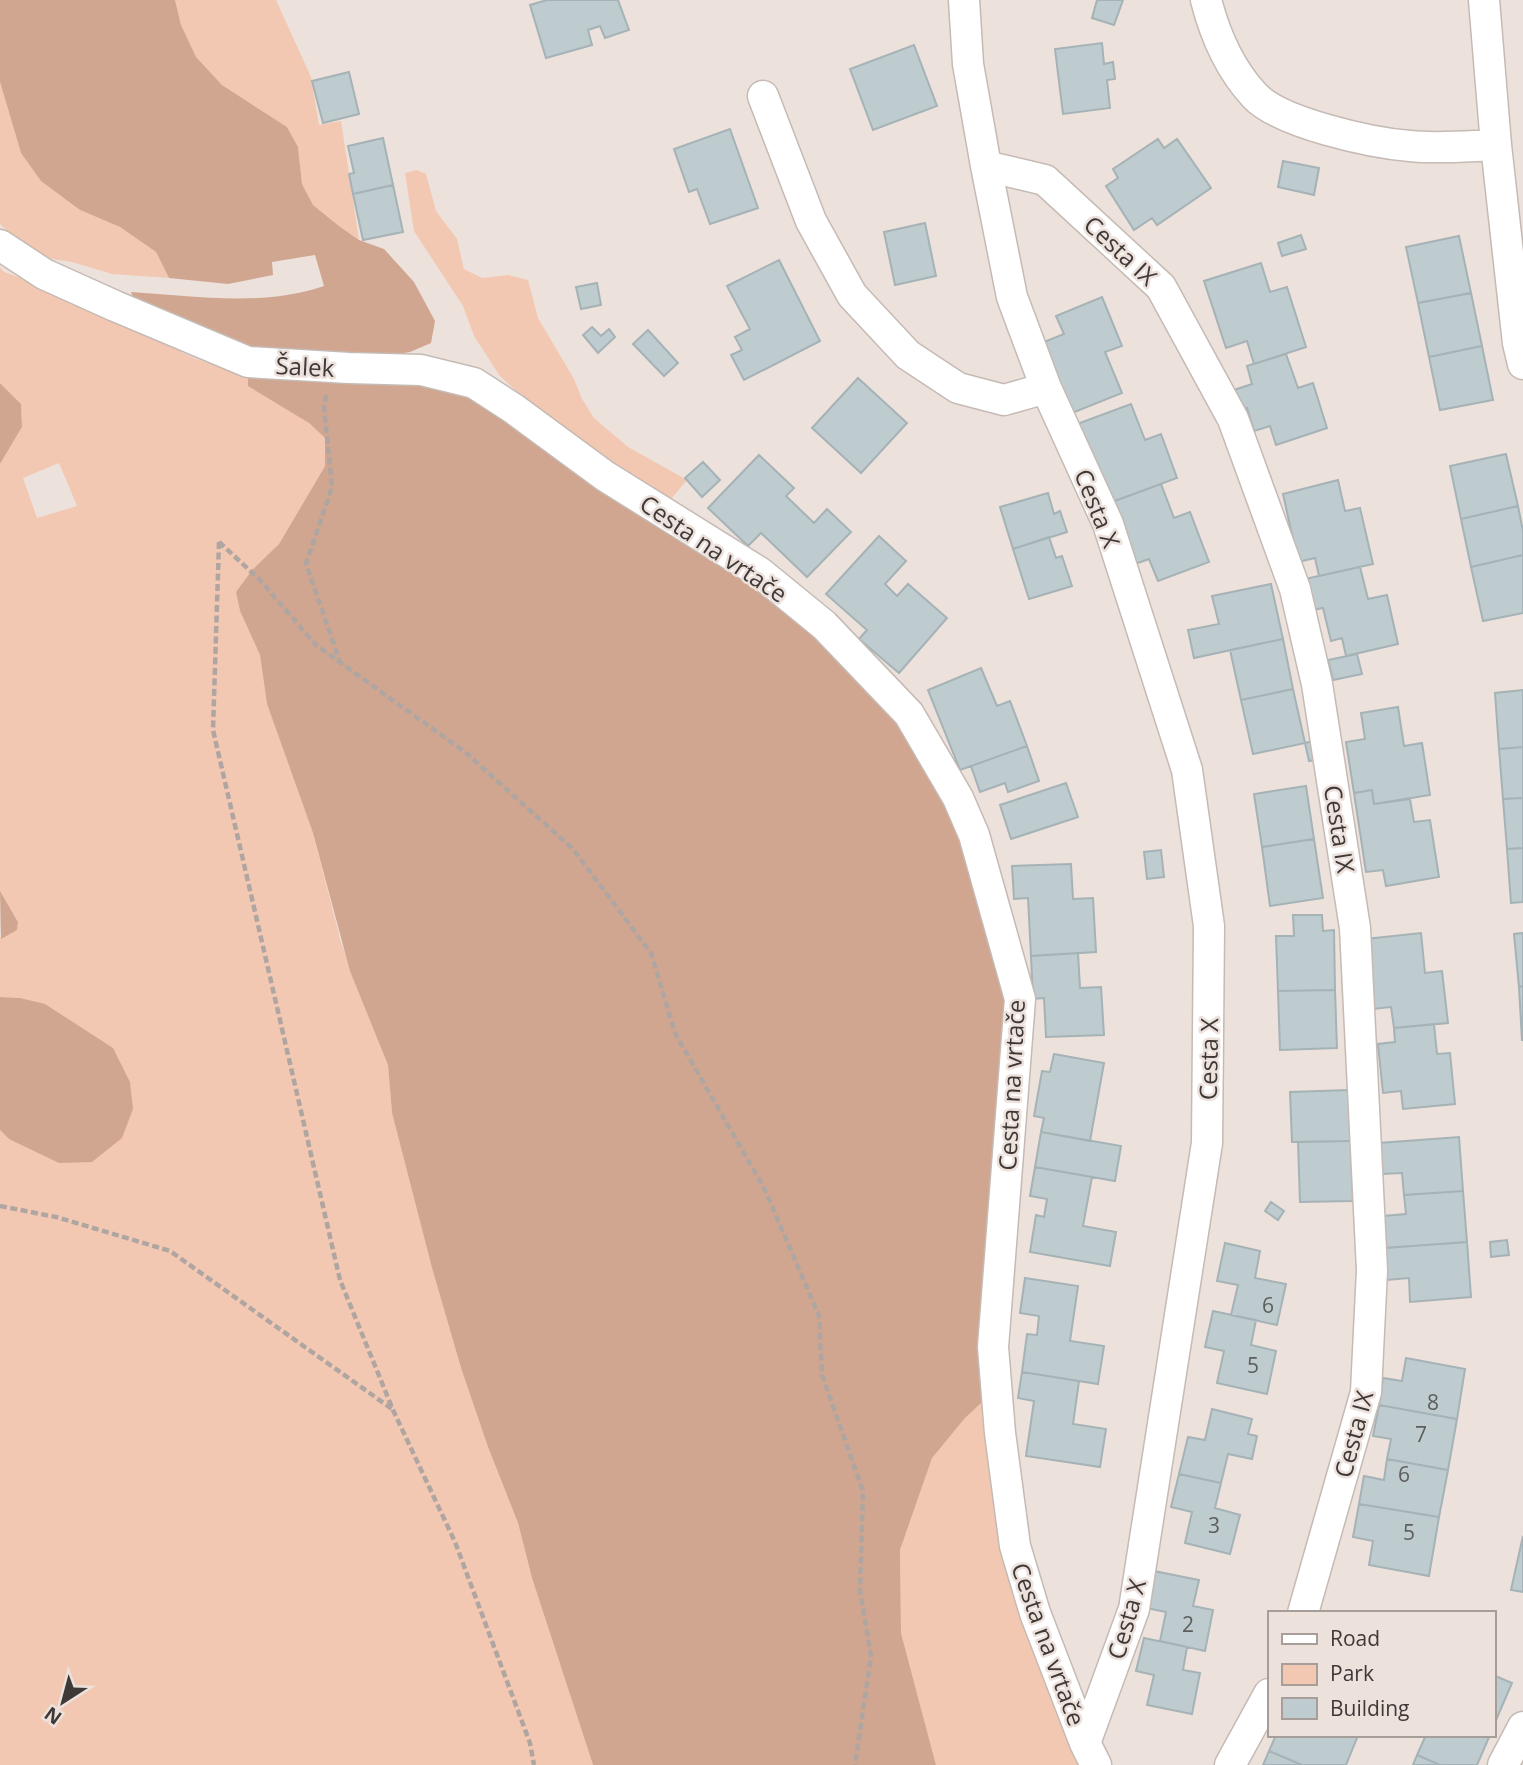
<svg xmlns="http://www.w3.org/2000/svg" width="1523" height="1765" viewBox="0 0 1523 1765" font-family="'Open Sans',sans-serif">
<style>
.green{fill:#f3c8b2;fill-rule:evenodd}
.forest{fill:#d1a691}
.building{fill:#becbcf;stroke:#a5b2b6;stroke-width:2}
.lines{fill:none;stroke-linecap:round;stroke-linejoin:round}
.minor-casing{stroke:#c5bab4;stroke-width:33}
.path{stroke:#afa5a1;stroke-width:4.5;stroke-dasharray:7 3.5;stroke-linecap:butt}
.minor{stroke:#fff;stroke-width:30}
.labels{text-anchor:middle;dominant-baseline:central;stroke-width:5;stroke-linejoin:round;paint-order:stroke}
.number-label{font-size:21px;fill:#5e5e5d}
.street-label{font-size:24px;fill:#3e3937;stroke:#ede1dc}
</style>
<rect width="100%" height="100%" fill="#ede1dc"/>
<path class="green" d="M175,0H276L311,77L319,125L341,121L359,240L339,226L313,205L302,184L298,147L287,127L222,85L195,57L181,25Z
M0,82L21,153L80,210L120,227L156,252L169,278L112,274L72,262L52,259L23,246L0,224Z
M417,170L426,174L436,211L457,239L464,269L482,278L508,275L528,280L538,318L574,379L582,399L594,418L628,447L687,480L671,499L640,482L545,418L500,376L474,336L463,306L414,231L405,173Z
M0,267L4,272L35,283L196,359L248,376L309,423L325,438V466L279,544L252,570L236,592L240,611L260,655L267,704L313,833L341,942L388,1065L392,1113L432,1268L461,1368L488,1447L518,1523L532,1578L593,1765H0V1130L9,1139L20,998L0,997V938L17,930L18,922L0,891V464L22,427L21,404L0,383ZM59,463L77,506L37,518L23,478Z
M991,1394L1086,1765H936L901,1633L900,1550L932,1457L965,1418Z"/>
<path class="forest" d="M0,0H175L181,25L196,57L222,85L287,127L298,147L302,184L313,205L339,226L359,240L384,249L414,282L435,321L431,343L410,352L360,360L282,355L241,346L135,303L131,292C195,296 263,307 324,286L315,255L272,262L273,275L228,284L169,278L156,252L120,227L80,210L41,181L21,153L0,82Z
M248,376L424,378L475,392L771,588L910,727L961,819L1012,1004L991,1394L965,1418L932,1458L900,1550L901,1633L936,1765H593L532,1578L518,1523L488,1447L461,1368L432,1268L392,1113L388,1065L350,971L313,833L267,704L260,655L240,611L236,592L252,570L279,544L325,466V438L309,423L248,386Z
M0,383L21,404L22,427L0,464Z
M0,891L18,922L17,930L1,939Z
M0,997L20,998L45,1004L113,1048L130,1082L133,1109L122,1138L92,1162L59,1163L9,1139L0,1130Z"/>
<path class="building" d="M547,0H618L629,30L605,38L600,26L588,30L592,45L546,58L530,5Z
M1097,0H1123L1114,25L1092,18Z
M1102,43L1104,64L1113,62L1115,79L1107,80L1110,108L1063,114L1055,49Z
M914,45L937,106L873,130L850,69Z
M349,72L359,114L323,123L312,81Z
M730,129L758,208L710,224L697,189L689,192L674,149Z
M383,138L393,185L353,194L349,174L354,173L348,146Z
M1158,139L1164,148L1177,139L1211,188L1157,225L1152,218L1134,230L1106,186L1118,178L1113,169Z
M1283,161L1319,168L1314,195L1278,187Z
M393,185L403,232L363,240L353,194Z
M925,223L936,276L895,285L884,232Z
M1301,235L1306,249L1282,256L1278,243Z
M1459,236L1471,293L1418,303L1406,247Z
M779,260L820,341L744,380L731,355L742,350L735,337L750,329L727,286Z
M1261,263L1270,292L1287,287L1306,347L1254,364L1247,341L1226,348L1204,281Z
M597,283L601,305L581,309L576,287Z
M1471,293L1482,346L1429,357L1418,303Z
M1102,297L1122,346L1105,352L1122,393L1072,413L1044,342L1064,334L1056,316Z
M592,327L601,336L609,329L615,337L598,353L583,335Z
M648,330L678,363L664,376L633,344Z
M1482,346L1493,400L1440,410L1429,357Z
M1286,354L1298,388L1313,383L1327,428L1276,445L1270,426L1254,431L1247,408L1238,411L1231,391L1252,384L1247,366Z
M858,378L907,423L861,473L812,428Z
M1131,404L1145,440L1161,434L1177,478L1112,502L1077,424Z
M1506,454L1518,506L1461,519L1450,466Z
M759,455L794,488L786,496L814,523L827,509L851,532L807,577L761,533L748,546L708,508Z
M703,462L720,480L702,497L685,478Z
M1338,480L1345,511L1360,508L1373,564L1319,576L1315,558L1298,562L1283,494Z
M1161,484L1174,518L1190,512L1209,562L1158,581L1149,559L1135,564L1112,502Z
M1048,493L1054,514L1060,511L1067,532L1013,549L1000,507Z
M1518,506L1523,531V555L1471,567L1461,519Z
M879,536L906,561L885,584L897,596L908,584L947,618L899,673L859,639L867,630L826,594Z
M1049,537L1056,558L1062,556L1072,586L1029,599L1013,549Z
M1523,555V613L1483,621L1471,567Z
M1360,567L1368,599L1387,595L1398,644L1346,656L1342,638L1331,641L1323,608L1312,610L1305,579Z
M1271,584L1283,639L1194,658L1188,630L1219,624L1212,596Z
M1283,639L1293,689L1241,700L1230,650Z
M1357,654L1362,674L1333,680L1328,660Z
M981,668L997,706L1010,701L1027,746L960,770L928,690Z
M1293,689L1305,743L1253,754L1241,700Z
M1523,690V747L1499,749L1495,693Z
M1398,707L1404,746L1422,743L1430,795L1374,804L1372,790L1354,793L1346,742L1365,739L1361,713Z
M1321,739L1325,758L1309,761L1305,743Z
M1027,746L1039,781L1008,792L1005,783L980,792L971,766Z
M1523,747V798L1503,799L1499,749Z
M1066,783L1078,817L1011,839L1000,805Z
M1306,786L1314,839L1262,847L1254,794Z
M1372,790L1374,804L1410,799L1414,822L1430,820L1439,877L1386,886L1383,870L1366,872L1354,793Z
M1523,798V848L1507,849L1503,799Z
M1314,839L1323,898L1270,906L1262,847Z
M1523,848V902L1511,903L1507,849Z
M1161,850L1164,877L1147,879L1144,852Z
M1071,864L1073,899L1093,898L1096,952L1031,956L1028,898L1014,899L1012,866Z
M1293,915H1322L1323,931L1334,930L1335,990L1278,991L1276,936H1294Z
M1421,933L1425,973L1442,971L1448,1023L1394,1028L1391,1007L1373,1009L1366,939Z
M1523,933V986L1519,987L1514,934Z
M1078,953L1080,988L1101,987L1104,1035L1046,1037L1044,998L1033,999L1031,956Z
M1523,986V1040H1522L1519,987Z
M1335,990L1337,1048L1280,1050L1278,991Z
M1434,1024L1437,1054L1450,1053L1455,1104L1403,1109L1401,1091L1383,1093L1378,1044L1395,1042L1394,1028Z
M1054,1054L1104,1063L1090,1141L1041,1132L1044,1118L1034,1116L1042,1071L1050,1072Z
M1349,1090L1351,1141L1292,1142L1290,1092Z
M1041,1132L1121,1146L1115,1181L1035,1167Z
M1459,1137L1463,1191L1404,1195L1402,1173L1381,1174L1379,1143Z
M1351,1141L1353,1201L1300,1202L1298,1142Z
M1035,1167L1092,1177L1083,1226L1116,1232L1110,1266L1030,1252L1036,1215L1044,1217L1047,1199L1030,1196Z
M1463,1191L1467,1242L1385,1248L1383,1216L1406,1214L1404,1195Z
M1271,1202L1284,1211L1278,1220L1265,1211Z
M1507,1240L1509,1255L1491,1257L1490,1242Z
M1467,1242L1471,1297L1410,1302L1409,1278L1387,1280L1385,1248Z
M1225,1243L1260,1251L1255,1278L1286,1284L1277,1325L1231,1315L1238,1285L1217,1281Z
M1025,1278L1078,1286L1070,1341L1104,1346L1098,1384L1022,1372L1027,1334L1037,1335L1039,1316L1020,1313Z
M1213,1311L1256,1320L1251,1345L1276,1351L1267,1394L1217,1383L1224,1351L1205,1347Z
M1406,1358L1465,1369L1457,1419L1379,1405L1383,1378L1402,1381Z
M1022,1372L1079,1381L1073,1424L1106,1429L1100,1467L1026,1456L1034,1401L1018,1398Z
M1379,1405L1457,1419L1448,1470L1387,1459L1391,1439L1373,1436Z
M1212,1409L1252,1419L1248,1434L1257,1436L1252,1459L1228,1454L1221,1483L1179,1474L1188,1437L1205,1440Z
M1387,1459L1448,1470L1439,1517L1359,1504L1364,1476L1384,1480Z
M1179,1474L1221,1483L1215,1508L1240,1515L1230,1554L1185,1543L1192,1512L1171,1507Z
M1359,1504L1439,1517L1429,1576L1369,1565L1373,1541L1353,1537Z
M1523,1536V1592L1511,1590Z
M1154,1571L1199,1580L1193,1606L1213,1610L1205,1651L1160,1641L1166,1612L1146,1608Z
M1144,1638L1187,1647L1183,1670L1200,1673L1192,1714L1147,1705L1154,1675L1136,1671Z
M1493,1675L1512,1683L1493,1727Z
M1276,1735H1352L1357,1738L1346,1765H1302L1269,1751Z
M1426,1735H1490L1477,1765H1440L1417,1755Z
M1269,1751L1302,1765H1263Z
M1417,1755L1440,1765H1413Z"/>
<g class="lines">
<defs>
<path id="minor" d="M964,0L968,64L986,166L1012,297L1046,388L1108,524L1187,770L1209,926L1207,1143L1134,1609L1085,1743
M1206,0C1215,35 1229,68 1254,95C1279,123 1372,143 1410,146C1438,149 1468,146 1496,145
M1484,0L1496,145L1518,343L1523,364
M763,96L811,221L852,295L908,355L958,388L1004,400L1046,388
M986,166L1045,180L1161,287L1233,419L1295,589L1317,684L1355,928L1372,1270L1366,1392L1303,1613
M0,245L44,274L115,306L248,362L349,368L421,370L474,383L514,409L605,476L759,572L824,625L909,714L958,798L974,835L1020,999L993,1347L1000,1433L1015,1546L1035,1613L1085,1743L1096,1765
M1230,1765L1269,1694
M1503,1765L1523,1727"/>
</defs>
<use href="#minor" class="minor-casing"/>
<path class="path" d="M326,395L324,407L332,487L306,564L340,662
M219,542L259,579L316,645L465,752L573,849L651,953L675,1033L765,1190L819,1316L822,1375L863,1491L860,1590L871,1656L855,1765
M219,542L213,730L340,1280L393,1410L455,1542L530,1743L534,1765
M0,1206L56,1217L170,1251L392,1409"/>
<use href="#minor" class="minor"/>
</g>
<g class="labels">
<g class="number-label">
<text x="1268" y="1305">6</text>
<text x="1253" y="1365">5</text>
<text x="1433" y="1402">8</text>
<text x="1421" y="1434">7</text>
<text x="1404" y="1474">6</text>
<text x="1214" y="1525">3</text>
<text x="1409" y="1532">5</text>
<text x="1188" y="1624">2</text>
</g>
<g class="street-label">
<text transform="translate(1121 250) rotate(43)">Cesta IX</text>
<text transform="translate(305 366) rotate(3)">Šalek</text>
<text transform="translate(1098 508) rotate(68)">Cesta X</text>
<text transform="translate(714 548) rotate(34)">Cesta na vrtače</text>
<text transform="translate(1340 829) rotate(81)">Cesta IX</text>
<text transform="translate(1208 1059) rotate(-89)">Cesta X</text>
<text transform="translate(1011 1085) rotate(-87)">Cesta na vrtače</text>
<text transform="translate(1353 1434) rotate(-75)">Cesta IX</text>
<text transform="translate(1126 1619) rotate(-74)">Cesta X</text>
<text transform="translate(1049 1644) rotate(70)">Cesta na vrtače</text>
</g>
</g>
<rect x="1268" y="1611" width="228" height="126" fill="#ede1dc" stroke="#a79e9a" stroke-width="2"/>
<rect x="1282" y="1634" width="35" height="10" fill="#ffffff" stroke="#a79e9a" stroke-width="2"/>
<text x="1330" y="1646" font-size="21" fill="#3e3937">Road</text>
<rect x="1282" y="1664" width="35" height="21" fill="#f3c8b2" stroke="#a79e9a" stroke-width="2"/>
<text x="1330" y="1681" font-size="21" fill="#3e3937">Park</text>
<rect x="1282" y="1698" width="35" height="21" fill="#becbcf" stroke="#a79e9a" stroke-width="2"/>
<text x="1330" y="1716" font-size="21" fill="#3e3937">Building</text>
<g transform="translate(63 1702) rotate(216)" stroke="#ede1dc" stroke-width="5" paint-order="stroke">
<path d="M0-5L12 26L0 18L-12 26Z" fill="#3e3937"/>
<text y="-10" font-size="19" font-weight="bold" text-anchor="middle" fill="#3e3937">N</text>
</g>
</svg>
